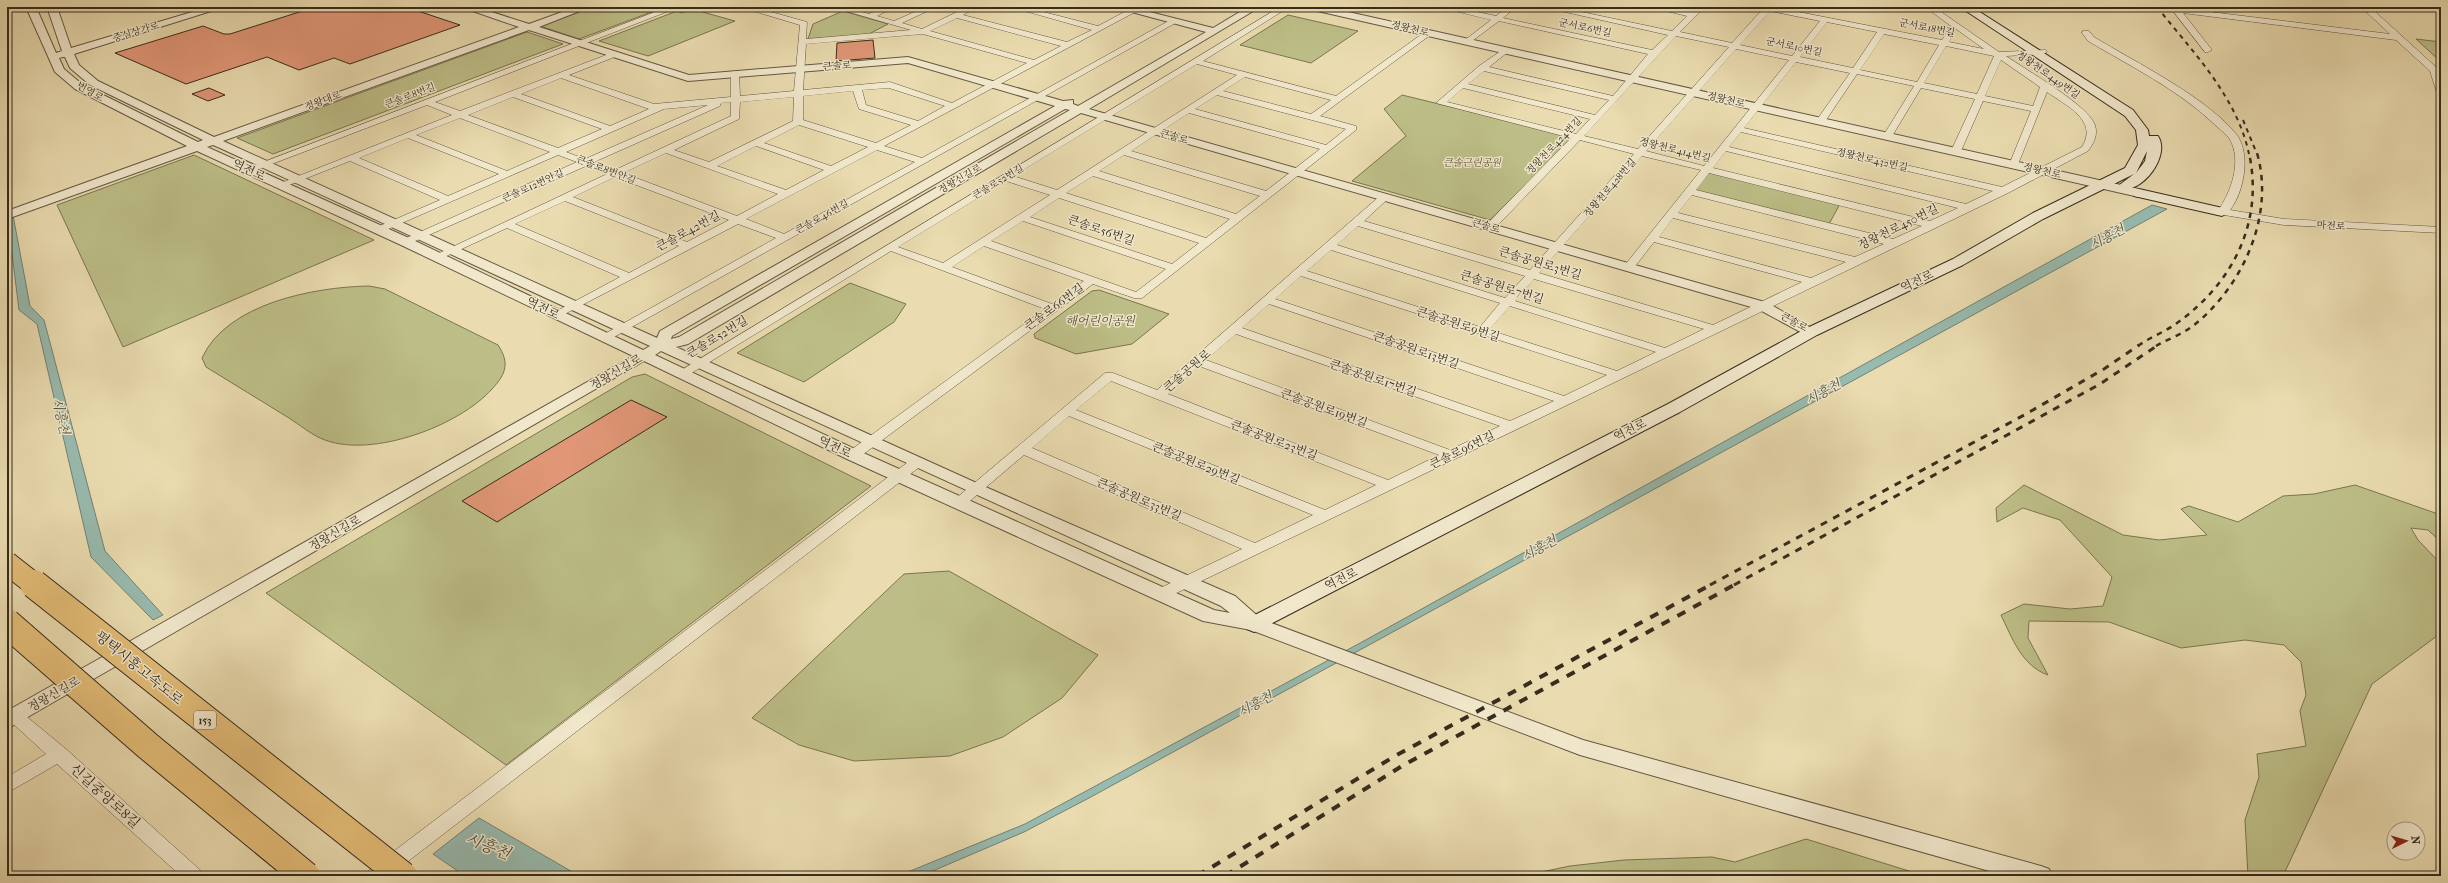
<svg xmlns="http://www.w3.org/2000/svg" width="2448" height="883" viewBox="0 0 2448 883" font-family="'IM FELL French Canon','Noto Serif KR',serif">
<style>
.green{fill:#bdbe87;stroke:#7a7552}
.water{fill:#98bbaf;stroke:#718275}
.building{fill:#e19777;stroke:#372c1e}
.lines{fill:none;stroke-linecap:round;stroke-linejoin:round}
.minor-casing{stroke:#645842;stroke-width:1}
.tertiary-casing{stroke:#645842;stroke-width:2}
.secondary-casing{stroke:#372c1e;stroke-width:2}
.minor{fill:#f1e8cc;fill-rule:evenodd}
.tertiary{fill:#f1e8cc;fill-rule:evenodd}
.secondary{fill:#f1e8cc;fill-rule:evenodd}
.rail-far3{stroke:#372c1e;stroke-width:2;stroke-dasharray:4.5 4.5;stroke-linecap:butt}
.rail-far2{stroke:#372c1e;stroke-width:2.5;stroke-dasharray:5.5 5.5;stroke-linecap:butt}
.rail-far1{stroke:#372c1e;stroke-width:3;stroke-dasharray:7 7;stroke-linecap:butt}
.rail{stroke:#372c1e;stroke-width:4;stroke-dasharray:9 9;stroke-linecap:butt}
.motorway-bridge-far1-casing{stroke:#372c1e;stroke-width:24;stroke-linecap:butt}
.motorway-bridge-casing{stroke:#372c1e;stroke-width:30;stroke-linecap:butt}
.motorway-bridge-far1{stroke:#e5be78;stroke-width:22}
.motorway-bridge{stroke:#e5be78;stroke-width:28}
.labels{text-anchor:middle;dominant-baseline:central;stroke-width:3;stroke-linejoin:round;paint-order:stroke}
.far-street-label{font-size:10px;fill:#372c1e;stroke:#f1e8cc}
.far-park-label{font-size:10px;font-style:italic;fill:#585038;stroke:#f1e8cc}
.shield{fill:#f1e8cc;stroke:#6f6452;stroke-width:1}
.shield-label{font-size:11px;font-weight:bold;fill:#372c1e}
.street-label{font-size:12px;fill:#372c1e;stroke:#f1e8cc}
.park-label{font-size:12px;font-style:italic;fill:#585038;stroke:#f1e8cc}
.water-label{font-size:13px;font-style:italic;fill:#4f5042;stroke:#f1e8cc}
.near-street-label{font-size:14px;fill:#372c1e;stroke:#f1e8cc}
.near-water-label{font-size:16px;font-style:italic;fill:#4f5042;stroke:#f1e8cc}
</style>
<rect width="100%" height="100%" fill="#eadcb0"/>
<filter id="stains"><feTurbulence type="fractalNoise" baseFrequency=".005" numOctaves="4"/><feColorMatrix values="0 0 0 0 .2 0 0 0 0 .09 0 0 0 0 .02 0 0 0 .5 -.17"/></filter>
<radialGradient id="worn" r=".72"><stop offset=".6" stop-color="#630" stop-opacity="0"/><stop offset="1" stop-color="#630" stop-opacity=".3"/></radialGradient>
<path class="green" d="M593,7H665L579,39L540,26Z
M692,9L735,21L648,56L599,41L677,11L682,13Z
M843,11L888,24L867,35L808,39L813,24Z
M1288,15L1358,31L1311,63L1240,45Z
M527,32L563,44L273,154L237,138Z
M2416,39L2441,42V62Z
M1402,95L1574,137L1490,220L1352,181L1406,136L1384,109Z
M194,155L374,240L123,347L57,205Z
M1707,173H1712L1840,204L1829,224L1698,191L1696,189Z
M850,283L906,304L894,322L804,382L737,353Z
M369,286L385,289L498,345C510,363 506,374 492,389C459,426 373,458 325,440C313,436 300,425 289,418C261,401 234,384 206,367L202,358C227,303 315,287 369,286Z
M1099,290L1169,314L1132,344L1076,354L1035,338L1034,334L1092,291Z
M645,374L871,486L506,765L266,593L632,377Z
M2024,485L2123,535L2159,540L2207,535L2181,509L2189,506L2238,522L2283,496L2314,494L2355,485L2441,515V542L2428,530L2411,528L2418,540L2441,564V633L2372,684L2283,876H2248L2245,820L2259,777L2257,754L2306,746L2300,711L2306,695L2301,662L2284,645L2245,640L2181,648L2109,622L2029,621L2028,638L2048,675C2022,666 2012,638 2001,615L2024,604L2070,609L2103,606L2112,577L2060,520L2023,508L1997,522L1996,508Z
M949,571L1098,655L1062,698L1003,737L950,756L854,761L799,745L752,718L904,574Z
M1806,839L1925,876H1522L1570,866L1624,860L1712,857L1735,862Z"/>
<path class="water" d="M7,183L30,306L44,320L105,551L163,615L153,620L91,557L37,324L19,310L7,214Z
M2152,205L2167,209L1089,798L1024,832L921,876H898L1025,824L1362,642Z
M479,818L576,874L579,876H465L433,854Z"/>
<path class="building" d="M315,7H406L460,25L350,64L334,58L299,70L267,57L186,84L115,53L203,26L224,34H230Z
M873,40L875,58L836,61L837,43Z
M209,88L225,95L208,101L192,94Z
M631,400L667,417L497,522L462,501Z"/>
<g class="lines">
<defs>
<path id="minor" d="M668,7H679L435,102L460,111L614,52L618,54L617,56L569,75L654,104L731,97V74L735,71L739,74L740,96L794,91L800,25L740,7H753L807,22L806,39L911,30L832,7H845L869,14L884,7H894L877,16L894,21L926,7H936L902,23L922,29L967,7H977L963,15L1067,42L1092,30L1011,7H1024L1098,26L1130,9L1137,11L884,146L922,158L1172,19L1179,21L605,342L599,338L601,336L776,238L738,224L557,318L551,315L553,313L620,277L507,228L440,259L436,260L431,257L607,174L586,166L406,245L402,244V240L577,162L558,155L379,233L375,232V228L440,200L350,161L284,187L281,188L276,185L452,115L427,105L251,172L248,173L243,170ZM957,18L1061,46L1034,60L930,31ZM923,34L1027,63L952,103L890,82L803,90L806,44ZM561,78L649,109L610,126L521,94ZM889,88L945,106L918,121L866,105L862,90ZM853,91L859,109L911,125L876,143L803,120V96ZM513,97L602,129L558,148L468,115ZM794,97L793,121L709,162L674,150L739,119L740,102ZM731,102V116L615,170L594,162L720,106L721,103ZM708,105L585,159L566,152L664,109ZM460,118L550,152L507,171L416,135ZM799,125L868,147L831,166L764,143ZM408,138L499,174L448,196L359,158ZM756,146L824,170L786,190L717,166ZM877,150L915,162L784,234L746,219ZM666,153L778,194L737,216L623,173ZM615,177L729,220L687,242L573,197ZM565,201L679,246L629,273L515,224Z
M1280,7H1289L1203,61L1336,96L1426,31L1433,33L1320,116L1356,126V130L1142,298H1134L1093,284L858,458H848L846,455L848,452L1045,309L891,251L685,377L681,378L675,374ZM1197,64L1237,75L1057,190L1013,176ZM1245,77L1331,100L1311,114L1223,91ZM1217,95L1346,129L1326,145L1195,109ZM1189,113L1320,149L1266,191L1131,151ZM1124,155L1260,196L1236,214L1099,171ZM1093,176L1230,219L1206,238L1066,193ZM1006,181L1050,195L943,263L898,247ZM1059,198L1199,243L1172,264L1030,217ZM1023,221L1166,269L1136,292L991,241ZM984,246L1084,281L1052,304L952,267Z
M1439,7H1454L1496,16L1507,7H1516L1503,18L1652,50L1668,35L1543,7H1558L1672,31L1687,16L1650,7H1665L1691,12L1697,7H1705L1680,32L1732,43L1762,10L1757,7H1773L1942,40L1951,26L1925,7H1934L1999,52L2046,50L2047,52L2043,54L2006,56C2026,70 2088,105 2095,125C2098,135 2094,143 2088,151L2008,193L1166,598H1156L1154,594L1156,590L1242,549L1024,455L964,506H954L952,503L954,500L1105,373H1113L1157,390L1381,195H1389L1390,197L1364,221L1530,270L1634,154L1580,140L1494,229H1486V225L1571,138L1436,103L1479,66L1505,48H1508V52L1489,67L1613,96L1648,54L1499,21L1468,44L1464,42L1465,40L1491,20ZM1770,11L1820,21L1792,56L1740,45ZM1827,22L1877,32L1853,68L1800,57ZM1956,29L1984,49L1949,42ZM1884,34L1939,45L1917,82L1860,70ZM1676,36L1729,47L1638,149L1584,136ZM1946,46L1994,56L1977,94L1924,83ZM1736,49L1789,60L1704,166L1646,151ZM2001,60L2040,87L2033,106L1985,96ZM1796,62L1850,73L1816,121L1818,123H1824L1857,74L1914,86L1883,136L1885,138H1891L1921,88L1975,99L1951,151L1953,153L1961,151L1983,101L2031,111L2009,165L2011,167H2017L2047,92C2065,105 2099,120 2082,147L2002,187L1744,128ZM1484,71L1609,100L1595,115L1468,84ZM1463,88L1590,119L1576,134L1447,102ZM1741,132L1993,191L1966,204L1729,147ZM1726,151L1958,208L1930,221L1713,168ZM1642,156L1701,170L1625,265V269H1633L1654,242L1802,282L1713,325L1539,273ZM1709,173L1922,226L1893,239L1696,190ZM1692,195L1884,244L1855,257L1678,213ZM1673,218L1846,262L1811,278L1659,237ZM1358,226L1525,276L1505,298L1337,245ZM1331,250L1500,303L1480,327L1307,271ZM1301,276L1607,375L1564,396L1275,299ZM1534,279L1704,329L1665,348L1515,301ZM1269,304L1554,401L1510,421L1242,328ZM1510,306L1656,352L1617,371L1489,330ZM1236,334L1500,426L1450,450L1206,360ZM1199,366L1439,455L1388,480L1168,394ZM1111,381L1376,485L1325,510L1076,410ZM1069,416L1313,515L1255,543L1032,448Z
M2170,7L2390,34L2361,7H2370L2437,68L2441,79V96L2437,93L2430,71L2396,40L2183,13L2212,50L2208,52H2205Z
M2083,31H2089L2094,37C2135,62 2208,98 2237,135C2251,155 2244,192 2230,210L2284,219L2441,227V233L2284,225L2218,214L2217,212C2231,193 2243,160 2229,138C2225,133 2218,128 2213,123C2177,89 2130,66 2088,41L2082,33Z
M917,458L922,459L924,462L922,465L389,876H366L369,870L912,459Z
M15,710L21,712L66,749L200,870L203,876H181L57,764L7,793V777L46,754L9,720L7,716L9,712Z"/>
<path id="tertiary" d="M26,7H36L56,53L62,51L47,7H57L71,48L209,7H224L74,54L79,65L98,81L214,137L519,27L461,7H476L529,24L576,7H590L539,27L689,75L908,57L1063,101L1073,100V104L1078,106L1206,32L1113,7H1130L1213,28L1248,7H1260L1089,109L1768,303L1818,332L1811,336L1806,335L1758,309L1081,113L688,344L676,347L981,485L1235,596L1261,619L1583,740L2041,866L2049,869L2052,876H2007L1580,755L1251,630L1203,621L847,459L644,361L7,729V711L633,356L401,245L197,151L7,219V211L187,146L75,89L55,72ZM529,30L688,81L908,63L1055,106L660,331L657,338L223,141ZM63,57H65L70,68L90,85L203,140L198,142L83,85L64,69L59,58ZM1065,109L1070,110L679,337L671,339L672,336ZM213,145L220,148L650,346L643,350L411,239L207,147ZM661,351L1221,606L1230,613L1214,610L859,451L655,355Z
M1308,7H1326L2139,189L2145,193L2139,197L1313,10Z"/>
<path id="secondary" d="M1960,7H1972L2133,110L2148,130L2149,136H2158C2171,156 2142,194 2120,189L2118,186L2134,174L2043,219L1963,265L1817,335L1680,412L1261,629L1254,632L1247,629L1243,624L1247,619L1668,404L1805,329L1953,259L2033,213L2125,168L2138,145L2136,130L2125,116ZM2147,151L2145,161L2136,173Z
M2139,189L2227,209L2229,212L2222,216L2134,196L2132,193Z"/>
</defs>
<use href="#minor" class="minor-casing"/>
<use href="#tertiary" class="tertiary-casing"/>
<use href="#secondary" class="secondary-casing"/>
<use href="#minor" class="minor"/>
<use href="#tertiary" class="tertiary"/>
<use href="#secondary" class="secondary"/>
<path class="rail-far3" d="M2157,7C2193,52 2237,97 2249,154
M2243,120L2257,154"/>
<path class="rail-far2" d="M2138,346C2150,337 2165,332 2177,323C2233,283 2264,222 2249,153
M2156,346C2168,339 2183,334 2194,325C2243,286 2275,215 2257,153"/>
<path class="rail-far1" d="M1710,585L2026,414L2104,369L2139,345
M1734,585L2100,384L2158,345"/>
<path class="rail" d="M1197,876L1395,756L1712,584
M1225,876L1402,766L1736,584"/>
<defs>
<path id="motorway-bridge-far1" d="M7,563L35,585"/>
<path id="motorway-bridge" d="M34,584L403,876
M7,623L148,746L306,876"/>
</defs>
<use href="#motorway-bridge-far1" class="motorway-bridge-far1-casing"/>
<use href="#motorway-bridge" class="motorway-bridge-casing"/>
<use href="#motorway-bridge-far1" class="motorway-bridge-far1"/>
<use href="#motorway-bridge" class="motorway-bridge"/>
</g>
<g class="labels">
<g class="far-street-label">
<text transform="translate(1585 28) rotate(12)">군서로6번길</text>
<text transform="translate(1927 28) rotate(11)">군서로18번길</text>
<text transform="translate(1410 29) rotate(13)">정왕천로</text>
<text transform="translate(136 32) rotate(-17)">중심상가로</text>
<text transform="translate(1794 47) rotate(12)">군서로10번길</text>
<text transform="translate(837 66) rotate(-4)">큰솔로</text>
<text transform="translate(2048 75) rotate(35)">정왕천로449번길</text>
<text transform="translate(90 92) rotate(29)">번영로</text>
<text transform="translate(410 96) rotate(-21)">큰솔로8번길</text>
<text transform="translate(1726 100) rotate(13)">정왕천로</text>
<text transform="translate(323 101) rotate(-20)">정왕대로</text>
<text transform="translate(1174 137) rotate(16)">큰솔로</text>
<text transform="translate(1554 146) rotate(-46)">정왕천로424번길</text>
<text transform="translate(1675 150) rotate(14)">정왕천로414번길</text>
<text transform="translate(1872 160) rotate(13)">정왕천로432번길</text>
<text transform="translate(606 170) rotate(21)">큰솔로8번안길</text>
<text transform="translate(2042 171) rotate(13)">정왕천로</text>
<text transform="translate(960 179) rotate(-30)">정왕신길로</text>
<text transform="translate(998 182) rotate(-31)">큰솔로52번길</text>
<text transform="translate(533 186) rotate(-24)">큰솔로12번안길</text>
<text transform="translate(1610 188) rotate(-49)">정왕천로428번길</text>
<text transform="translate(822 217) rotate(-29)">큰솔로46번길</text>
<text transform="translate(1486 226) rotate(16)">큰솔로</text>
<text transform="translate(2331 226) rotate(4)">마전로</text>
<text transform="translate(1794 322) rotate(28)">큰솔로</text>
</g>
<g class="far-park-label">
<text x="1472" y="163">큰솔근린공원</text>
</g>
<rect class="shield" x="194" y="711" width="22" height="18" rx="3"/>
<g class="shield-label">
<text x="205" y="720">153</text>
</g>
<g class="street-label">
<text transform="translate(249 170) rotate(25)">역전로</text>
<text transform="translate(1898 227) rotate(-26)">정왕천로450번길</text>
<text transform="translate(1101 230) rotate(19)">큰솔로56번길</text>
<text transform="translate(688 231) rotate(-28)">큰솔로42번길</text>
<text transform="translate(1540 263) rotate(17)">큰솔공원로3번길</text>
<text transform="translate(1917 281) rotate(-26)">역전로</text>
<text transform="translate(1502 287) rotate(17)">큰솔공원로7번길</text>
<text transform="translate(1054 307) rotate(-36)">큰솔로66번길</text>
<text transform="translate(543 308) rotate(26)">역전로</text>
<text transform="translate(1458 324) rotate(18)">큰솔공원로9번길</text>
<text transform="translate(717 337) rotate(-31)">큰솔로52번길</text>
<text transform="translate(1416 350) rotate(19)">큰솔공원로13번길</text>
<text transform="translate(1187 371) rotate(-41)">큰솔공원로</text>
<text transform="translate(616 372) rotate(-30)">정왕신길로</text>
<text transform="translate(1373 378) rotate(19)">큰솔공원로17번길</text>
<text transform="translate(1324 408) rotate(20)">큰솔공원로19번길</text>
<text transform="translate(1630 430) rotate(-27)">역전로</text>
<text transform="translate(1274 440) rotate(21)">큰솔공원로23번길</text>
<text transform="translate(835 447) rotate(25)">역전로</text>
<text transform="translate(1462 450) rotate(-26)">큰솔로96번길</text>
<text transform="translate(1196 463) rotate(22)">큰솔공원로29번길</text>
<text transform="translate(1139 499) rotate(23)">큰솔공원로33번길</text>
<text transform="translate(335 533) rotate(-30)">정왕신길로</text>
<text transform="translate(1341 579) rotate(-27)">역전로</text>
<text transform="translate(54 694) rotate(-30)">정왕신길로</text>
</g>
<g class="park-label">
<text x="1100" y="321">해어린이공원</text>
</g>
<g class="water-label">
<text transform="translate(2107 237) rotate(-29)">시흥천</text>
<text transform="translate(1823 392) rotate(-29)">시흥천</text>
<text transform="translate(61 416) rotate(77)">시흥천</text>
<text transform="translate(1539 548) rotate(-29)">시흥천</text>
<text transform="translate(1255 704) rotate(-29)">시흥천</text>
</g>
<g class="near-street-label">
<text transform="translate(139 668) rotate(39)">평택시흥고속도로</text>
<text transform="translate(105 796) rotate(42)">신길중앙로8길</text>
</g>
<g class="near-water-label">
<text transform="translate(488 846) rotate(21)">시흥천</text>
</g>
</g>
<rect width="2448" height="883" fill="none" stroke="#eadcb0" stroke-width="24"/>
<rect x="8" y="8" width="2432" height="867" fill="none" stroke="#372c1e" stroke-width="2"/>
<rect x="12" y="12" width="2424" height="859" fill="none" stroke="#372c1e"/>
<g transform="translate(2406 841) rotate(85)"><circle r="19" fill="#f1e8cc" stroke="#a79d86"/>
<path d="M0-3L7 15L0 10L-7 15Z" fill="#8f2418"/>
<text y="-6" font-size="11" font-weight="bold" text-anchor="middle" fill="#372c1e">N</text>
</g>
<rect width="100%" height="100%" filter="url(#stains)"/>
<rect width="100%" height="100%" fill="url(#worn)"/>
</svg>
